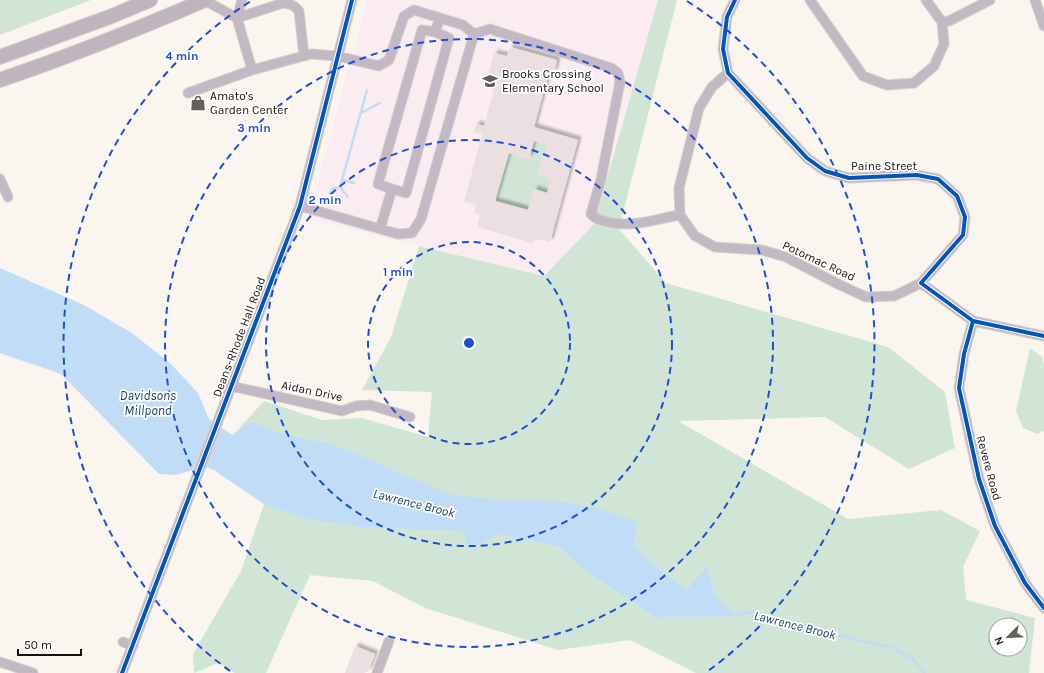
<svg xmlns="http://www.w3.org/2000/svg" width="1044" height="673" viewBox="0 0 1044 673" font-family="Karla,sans-serif">
<style>
.education{fill:#fbecf1}
.green{fill:#d0e5d6;fill-rule:evenodd}
.water{fill:#c1dcf7}
.lines{fill:none;stroke-linecap:round;stroke-linejoin:round}
.stream{stroke:#c1dcf7;stroke-width:2.5}
.building{fill:#ecdfe1;fill-rule:evenodd;filter:url(#shadow)}
.minor-casing{stroke:#d5d0cb;stroke-width:11}
.highway-casing{stroke:#d5d0cb;stroke-width:16}
.minor{stroke:#c3b9c4;stroke-width:9}
.highway{stroke:#c0b4bf;stroke-width:14}
.cycleway-casing{stroke:#fff;stroke-width:6}
.cycleway{stroke:#0057b8;stroke-width:4}
.ring{fill:none;stroke:#1d4ed8;stroke-width:2;stroke-dasharray:7 5}
.labels{text-anchor:middle;dominant-baseline:central;stroke-width:3.5;stroke-linejoin:round;paint-order:stroke}
.poi-label{font-size:12px;fill:#171007;stroke:#fff;text-anchor:start}
.street-label{font-size:12px;fill:#171007;stroke:#fff}
.water-label{font-size:13px;font-style:italic;fill:#14395a;stroke:#fff}
.centre{fill:#1d4ed8;stroke:#fff;stroke-width:2}
.ring-label{font-size:12px;text-anchor:middle;font-weight:bold;fill:#1d4ed8;stroke:#fff;stroke-width:3.5;stroke-linejoin:round;paint-order:stroke}
</style>
<defs>
<filter id="shadow"><feDropShadow dx="3.5" dy="-3.5" stdDeviation="1" flood-color="#0004"/></filter>
</defs>
<rect width="100%" height="100%" fill="#faf5ef"/>
<path class="education" d="M368,0H658L594,224L544,276L309,219L323,162Z"/>
<path class="green" d="M0,0H91L0,35Z
M658,0H677L619,229L666,283L888,347L945,392L955,448L909,469L825,417L678,421L848,519L941,510L980,531L963,567L966,600L1035,618L1029,673H696L630,640L558,650L425,608L373,581L310,575L266,673H235L218,663L194,673L193,654L241,571L264,504L214,470L219,450L264,401L322,420L362,418L428,437L432,392L362,390L391,337L419,246L544,276L594,224ZM996,625H1020V649H996Z
M534,141L547,145L538,175L551,179L547,193L534,189L528,210L503,203L500,214L492,212L509,153L529,159Z
M1030,348L1042,357L1044,365V431L1037,434L1023,428L1016,411Z"/>
<path class="water" d="M0,268L84,305L132,333L172,365L198,393L209,419L234,436L250,422L287,436L331,444L361,456L450,495L490,499L551,500L597,508L637,522L634,546L663,573L687,590L707,566L714,595L736,616L655,617L581,567L560,547L500,534L470,549L463,531L363,527L307,519L264,504L214,470L197,464L193,470L175,475L159,474L61,374L0,353Z"/>
<g class="lines">
<path class="stream" d="M361,113L380,103
M342,180L354,183
M330,194L332,189L340,187
M348,197L340,187L367,90
M734,615L754,612L857,640L892,647L913,659L925,673"/>
</g>
<path class="building" d="M510,47L557,60L554,73L549,72L534,127L578,140L550,242L534,238L533,243L477,227L480,215L474,213L476,205L464,202L482,134L474,132L476,124L484,126L494,90L485,87L494,53L507,56ZM534,141L547,145L538,175L551,179L547,193L534,189L528,210L495,201L509,153L529,159Z
M355,646L375,654L368,672L366,671L365,673H345Z"/>
<g class="lines">
<defs>
<path id="minor" d="M204,0L237,18L242,0
M735,0L727,17L723,49L728,73L807,158L825,171L849,178L917,175L938,179L957,196L965,217L963,235L921,283L973,321L1044,336
M810,0L863,76L887,85L914,83L934,66L944,44L942,22L926,0
M1035,0L1044,26
M942,22L949,21L990,0
M435,32L449,38L406,193L392,189L378,184L422,30L435,32L440,18
M474,34L490,29L611,68L618,73L620,82L601,179L591,214C596,220 601,220 608,222C634,228 654,219 680,215
M728,73L712,87L699,108L679,188L680,215L695,236L715,247L762,250L786,257L838,284L866,297L894,296L921,283
M188,93L252,70
M0,179L8,197
M300,206L398,234L412,233L421,219L474,34L463,25L414,10L404,16L389,60L379,66L337,56L311,54L252,70L237,18L283,3C291,4 294,5 299,11L304,56
M380,229L392,189
M973,321L964,354L959,388L979,479L995,526L1025,583L1044,608
M231,386L342,411L356,406L370,405L410,417
M123,642L133,646
M0,662L33,673
M122,673L300,206L352,0
M377,673L389,641"/>
<path id="highway" d="M0,57L112,16L150,0
M0,80C70,56 138,29 205,0"/>
</defs>
<use href="#minor" class="minor-casing"/>
<use href="#highway" class="highway-casing"/>
<use href="#minor" class="minor"/>
<use href="#highway" class="highway"/>
<defs>
<path id="cycleway" d="M735,0L727,17L723,49L728,73L807,158L825,171L849,178L917,175L938,179L957,196L965,217L963,235L921,283L973,321L1044,336
M973,321L964,354L959,388L979,479L995,526L1025,583L1044,608
M122,673L300,206L352,0"/>
</defs>
<use href="#cycleway" class="cycleway-casing"/>
<use href="#cycleway" class="cycleway"/>
</g>
<g class="ring">
<circle cx="469" cy="343" r="101"/>
<circle cx="469" cy="343" r="203"/>
<circle cx="469" cy="343" r="304"/>
<path d="M230 671A406 406 0 0 1 251 1M687 1A406 406 0 0 1 708 671"/>
</g>
<defs>
<symbol id="school-bare" viewBox="-9 -9 18 18"><path d="M0-5L7-2L0 1L-7-2ZM-4 1L0 2.5L4 1V4Q0 6-4 4Z" fill="#666058" stroke="#fff" stroke-width="2.5" paint-order="stroke"/></symbol>
<symbol id="shop-bare" viewBox="-9 -9 18 18"><path d="M-5-2.5h2.3a2.7 3.5 0 0 1 5.4 0H5L5.5 6h-11ZM-1.5-2.5h3a1.5 2.3 0 0 0-3 0Z" fill="#666058" stroke="#fff" stroke-width="2.5" paint-order="stroke"/></symbol>
</defs>
<g fill-rule="evenodd">
<use href="#school-bare" x="479" y="70" width="22" height="22"/>
<use href="#shop-bare" x="187" y="92" width="22" height="22"/>
</g>
<g class="labels">
<g class="poi-label">
<text x="502" y="74">Brooks Crossing<tspan x="502" dy="14">Elementary School</tspan></text>
<text x="210" y="96">Amato's<tspan x="210" dy="14">Garden Center</tspan></text>
</g>
<g class="street-label">
<text x="884" y="166">Paine Street</text>
<text transform="translate(819 261) rotate(25)">Potomac Road</text>
<text transform="translate(239 337) rotate(-69)">Deans-Rhode Hall Road</text>
<text transform="translate(312 391) rotate(12)">Aidan Drive</text>
<text transform="translate(989 468) rotate(75)">Revere Road</text>
</g>
<g class="water-label">
<text x="148" y="395">Davidsons<tspan x="148" dy="15">Millpond</tspan></text>
<text transform="translate(414 503) rotate(14)">Lawrence Brook</text>
<text transform="translate(795 625) rotate(14)">Lawrence Brook</text>
</g>
</g>
<circle cx="469" cy="343" r="6" class="centre"/>
<g class="ring-label">
<text x="182" y="60">4 min</text>
<text x="254" y="132">3 min</text>
<text x="325" y="204">2 min</text>
<text x="398" y="276">1 min</text>
</g>
<g transform="translate(1008 637) rotate(246)"><circle r="19" fill="#ffffff" stroke="#a29f9c"/>
<path d="M0-3L7 15L0 10L-7 15Z" fill="#666058"/>
<text y="-6" font-size="11" font-weight="bold" text-anchor="middle" fill="#171007">N</text>
</g>
<path d="M18 649v6h63v-6" fill="none" stroke="#171007" stroke-width="2"/>
<text x="24" y="649" font-size="12" fill="#171007" stroke="#ffffff" stroke-width="3" paint-order="stroke">50 m</text>
</svg>
